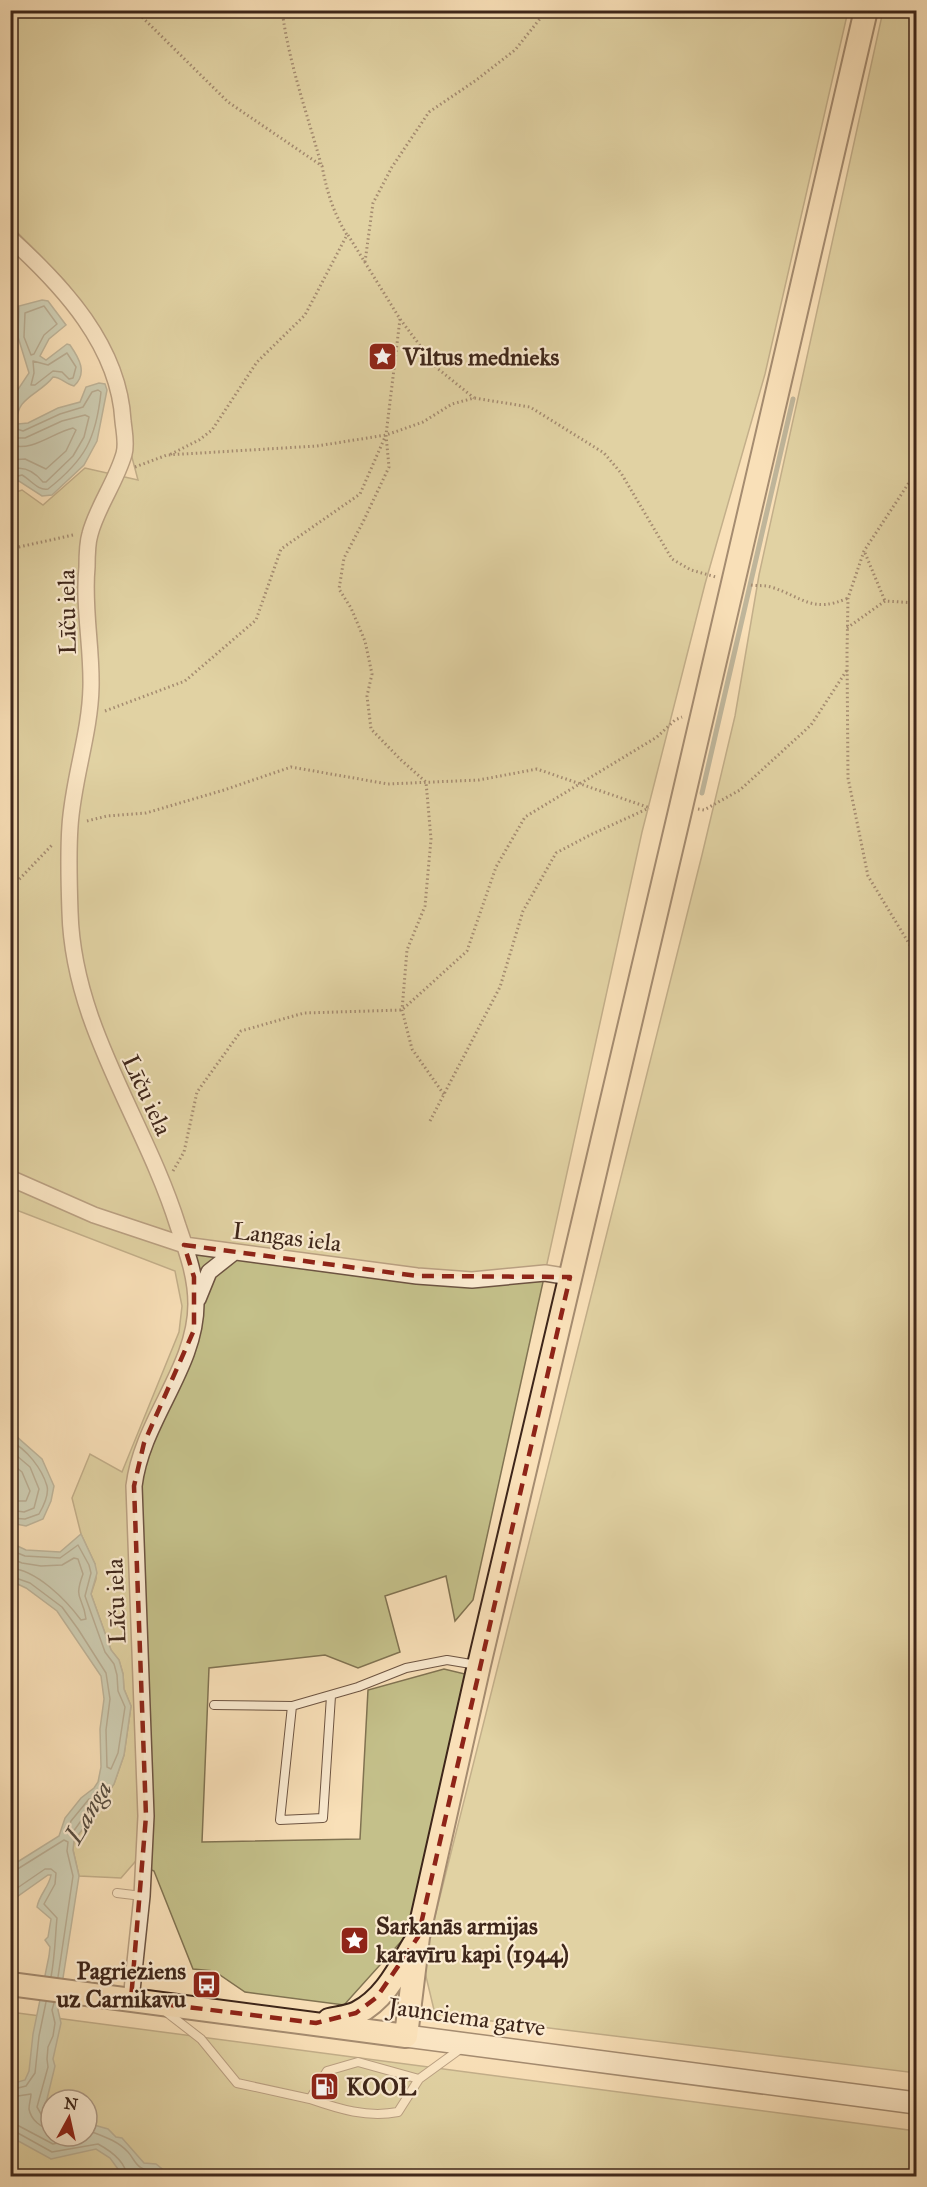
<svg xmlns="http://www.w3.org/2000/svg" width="927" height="2187" viewBox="0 0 927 2187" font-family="'IM FELL Great Primer',serif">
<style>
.green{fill:#c4c08a;stroke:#817352;stroke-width:1.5;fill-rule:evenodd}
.water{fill:#9ebcb4;stroke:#788076;stroke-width:1.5}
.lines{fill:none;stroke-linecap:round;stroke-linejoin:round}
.shore{stroke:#6e7167;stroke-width:1.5}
.stream{stroke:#788076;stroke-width:5}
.lane-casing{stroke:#6d5442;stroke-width:10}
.street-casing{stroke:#6d5442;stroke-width:18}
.secondary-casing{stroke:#3e261a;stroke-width:24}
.primary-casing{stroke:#3e261a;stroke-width:26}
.path{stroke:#3e261a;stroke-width:3;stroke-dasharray:1.5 3;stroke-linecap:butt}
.lane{stroke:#fbebd1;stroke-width:8}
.street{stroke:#fbebd1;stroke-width:15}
.secondary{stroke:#fbebd1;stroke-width:21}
.primary{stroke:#f9e0b8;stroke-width:22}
.marked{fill:none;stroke:#8f2418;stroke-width:4.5;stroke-dasharray:12 8;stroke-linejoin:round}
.labels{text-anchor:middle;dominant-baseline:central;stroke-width:4.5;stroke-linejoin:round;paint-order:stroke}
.poi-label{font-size:24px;font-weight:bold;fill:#3e261a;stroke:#fbebd1;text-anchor:start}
.street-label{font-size:24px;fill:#3e261a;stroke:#fbebd1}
.water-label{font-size:26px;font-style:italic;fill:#564c40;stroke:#fbebd1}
</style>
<rect width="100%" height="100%" fill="#f9e0b8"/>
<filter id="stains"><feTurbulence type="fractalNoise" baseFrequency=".00333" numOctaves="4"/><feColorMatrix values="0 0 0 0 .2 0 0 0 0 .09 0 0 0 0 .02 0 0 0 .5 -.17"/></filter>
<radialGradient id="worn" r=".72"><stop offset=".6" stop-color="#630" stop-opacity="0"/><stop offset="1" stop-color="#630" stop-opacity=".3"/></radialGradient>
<path class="green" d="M11,11H848L765,374L705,584L642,832L473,1600L455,1621L446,1576L385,1596L400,1652L358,1668L325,1655L209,1668L202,1842L360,1839L368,1690L444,1669L465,1674L407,1935L344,2005L245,1992L214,1971L193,1969L154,1871L135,1862L121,1878L79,1876L73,1850L74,1841L114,1784L124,1755L131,1706L124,1689L123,1674L119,1660L111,1650L91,1594L96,1579L95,1564L81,1534L72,1498L90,1454L122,1472L179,1332L182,1306L175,1271L11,1208L10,494L22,490L43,505L85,468L138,480L96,322L64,280L11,226Z
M883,11H916V2073L435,2014L423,1964L702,855L735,716L759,575Z
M10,2012L916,2131V2176H11ZM51,2100H87V2136H51Z"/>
<path class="water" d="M42,300L48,301L66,325L49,339L40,356L46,360L67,344L70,345C79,358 88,373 74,386C65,384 61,377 53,377C41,394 13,398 18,424L28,423L58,408L80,402L86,387L99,383L105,384L107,390L97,441L84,465L52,495L42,496L19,481L10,484L11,400L29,373L18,337L19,306Z
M11,1435L17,1437L42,1459L54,1486L51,1501L43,1519L26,1526L11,1523Z
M81,1534L95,1564L97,1573L91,1594L111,1650L119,1660L123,1674L124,1689L131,1706L124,1755L114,1784L74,1841L73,1850L79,1876L58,2010L61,2023L53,2059L55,2066L47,2099L43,2108L51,2116V2136H87V2123L108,2129L116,2137L122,2138L144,2163L156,2164L171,2176H123L110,2158L96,2149L51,2159L11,2137V2077L18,2082L25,2080L29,2071L33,2034L49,1956L50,1947L45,1940L48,1937L51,1919L37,1907C39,1895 49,1887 51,1875H48L11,1901V1866L59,1836L65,1818L81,1798L94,1788L98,1782L101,1767L100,1729L104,1699L101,1676L57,1611L26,1588L11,1581V1543L26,1550L60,1552Z"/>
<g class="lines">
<path class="shore" d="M44,306L57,324L44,335L34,354L31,355L24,337L25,313Z
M67,353L76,367L73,378L69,379L62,372L53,371L35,385H31L34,373L33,361L48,365Z
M10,416L14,428L23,431L60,414L83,407L92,392L98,390L101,392C96,439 85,460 48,489C38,491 31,480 22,475L10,478
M10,435L17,438H25L62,421L85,415L89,417L84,437L73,456L46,482H43C34,471 23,465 10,470
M10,445C33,452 52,433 73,428L76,430L66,451L46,469L25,459L10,460
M10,1441C27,1449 42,1469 47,1486C49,1494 43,1507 39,1514L25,1519L10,1518
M10,1450L30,1467L39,1489L34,1508L24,1512L10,1510
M10,1462L22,1472L30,1491L26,1501H10
M10,1550L25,1556L60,1558L78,1545L89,1565L91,1573L85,1596L105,1652L114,1664L117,1675L118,1691L125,1707L118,1753L111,1769L107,1767L106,1730L110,1699L106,1673L78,1629L62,1607L30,1583L10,1576
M10,1558L22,1563L41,1566L62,1565L74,1558L78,1559L83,1574C73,1601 83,1595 86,1619L81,1620C66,1600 37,1570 10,1568
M89,1799L92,1800L93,1804L73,1832L69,1833L68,1830L71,1821Z
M10,1871L16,1870L64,1840L68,1842L67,1851L73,1876L58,1977
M10,1893L45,1869H51L56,1873L55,1884L44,1904L57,1918C55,1939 55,1956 51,1977
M10,2084L18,2088L26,2086L35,2073L39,2036L46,2002
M10,2094L18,2096L31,2094C31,2098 29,2104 29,2109C31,2120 41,2128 51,2129
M51,2121L44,2119L37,2107L48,2067L47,2059L48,2047L53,2036L55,2023L52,2010L54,2003
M10,2124L19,2126L53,2144L78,2139L80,2136
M87,2130C102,2136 117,2140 128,2152C132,2156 135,2164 140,2167C147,2172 152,2169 161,2176
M10,2132H16L52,2152L98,2144C111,2151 125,2161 127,2176"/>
<path class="stream" d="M702,793L793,399"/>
<defs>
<path id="lane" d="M331,1696L323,1818L280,1820L292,1706L358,1687L406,1668L447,1660L477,1665
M214,1705L292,1706
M117,1893L142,1896
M165,2011L201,2039L237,2083L310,2099L327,2071L358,2062L419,2079L463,2047
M310,2099C339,2109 367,2118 398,2112L419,2079"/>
<path id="street" d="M10,238C63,286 119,346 123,421C124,431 127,444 124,454C116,482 97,507 90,534C87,544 87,556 87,567C83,607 92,647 91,687C90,734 73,779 70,826C68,854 69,884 70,912C73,1027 145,1120 178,1226C187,1252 196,1276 196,1304C196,1368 142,1420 134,1486L146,1816L142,1896L131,2000
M10,1178L94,1215L184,1245L417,1276L472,1280L545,1273L570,1277
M198,1299L209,1272L233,1253"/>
<path id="secondary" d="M406,2036L916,2103"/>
<path id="primary" d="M10,1984L406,2036L418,1937L479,1665L681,807L866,10
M329,2020C337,2018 349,2017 357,2013C385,1999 399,1969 414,1944"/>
</defs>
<use href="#lane" class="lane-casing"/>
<use href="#street" class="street-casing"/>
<use href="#secondary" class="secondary-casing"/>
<use href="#primary" class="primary-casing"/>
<path class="path" d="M126,10L140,15L228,102L322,166C327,192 333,212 347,235L305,315L257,362L212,430L199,440L169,455
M282,10C289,64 307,113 321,164
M348,235L400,319L437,368L474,398
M365,262L373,203L392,167L429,112L475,81L515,50L547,10
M400,319L386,435L389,467L363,522L344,558L339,589L351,608L365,641L372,674L367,696L371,729L401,760L426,782L431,839L425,906L407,950L402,1010L412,1049L445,1096
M135,467L167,455L317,446L386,435L423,422L452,404L474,398L530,407L604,453L621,473L672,559L691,570L716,577
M916,472L864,551L848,598L847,653L848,778L868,876L916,955
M10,549L73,535
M865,553L885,601
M751,585C758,586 765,585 771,587C803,597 812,614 848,598
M847,628L885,601L916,603
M105,711L185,681L256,620L281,549L360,494L385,437
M698,809L704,810L740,790L811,725L847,670
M87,821L107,816L146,813L224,790L291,767L388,784L479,780L537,769L650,808
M10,889L53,844
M430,1121L500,987L523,911L556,853L590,835L649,808
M173,1171L184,1152L197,1092L241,1031L304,1013L402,1010L467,951L496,867L525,817L657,737L675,720L682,717"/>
<use href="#lane" class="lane"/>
<use href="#street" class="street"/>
<use href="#secondary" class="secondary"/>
<use href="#primary" class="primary"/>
</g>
<path d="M0 0H927V2187H0ZM184,1245L417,1276L570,1277L418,1937L377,1997L356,2013L316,2023L131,2000L146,1816L134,1486L144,1443L194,1330V1277Z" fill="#f9e0b8" fill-opacity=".55" fill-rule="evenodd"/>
<path class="marked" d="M184,1245L417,1276L570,1277L418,1937L377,1997L356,2013L316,2023L131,2000L146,1816L134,1486L144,1443L194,1330V1277Z"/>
<defs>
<symbol id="sight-square" viewBox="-11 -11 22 22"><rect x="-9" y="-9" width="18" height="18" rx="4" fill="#8f2418" stroke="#fbebd1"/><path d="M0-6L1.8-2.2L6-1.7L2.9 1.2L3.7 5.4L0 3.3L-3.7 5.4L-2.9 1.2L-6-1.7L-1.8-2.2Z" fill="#fff"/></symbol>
<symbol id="bus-square" viewBox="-11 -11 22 22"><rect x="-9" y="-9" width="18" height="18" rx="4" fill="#8f2418" stroke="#fbebd1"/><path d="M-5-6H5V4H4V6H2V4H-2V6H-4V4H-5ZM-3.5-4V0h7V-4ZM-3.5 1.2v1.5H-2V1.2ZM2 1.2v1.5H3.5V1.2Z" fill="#fff"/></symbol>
<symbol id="fuel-square" viewBox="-11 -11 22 22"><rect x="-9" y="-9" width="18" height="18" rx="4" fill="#8f2418" stroke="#fbebd1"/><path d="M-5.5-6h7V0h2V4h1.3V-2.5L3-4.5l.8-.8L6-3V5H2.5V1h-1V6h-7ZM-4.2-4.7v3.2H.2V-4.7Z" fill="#fff"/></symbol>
</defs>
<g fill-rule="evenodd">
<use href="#sight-square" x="366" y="340" width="33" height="33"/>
<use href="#sight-square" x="338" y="1924" width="33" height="33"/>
<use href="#bus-square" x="190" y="1968" width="33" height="33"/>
<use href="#fuel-square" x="308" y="2070" width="33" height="33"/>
</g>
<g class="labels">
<g class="poi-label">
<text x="403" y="357">Viltus mednieks</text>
<text x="376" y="1926">Sarkanās armijas<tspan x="376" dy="28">karavīru kapi (1944)</tspan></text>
<text x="186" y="1971" text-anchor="end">Pagrieziens<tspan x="186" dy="28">uz Carnikavu</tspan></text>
<text x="346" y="2087">KOOL</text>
</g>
<g class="street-label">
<text transform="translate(67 612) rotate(-91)">Līču iela</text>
<text transform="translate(147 1095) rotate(65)">Līču iela</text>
<text transform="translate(287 1237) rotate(7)">Langas iela</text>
<text transform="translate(116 1601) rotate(-92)">Līču iela</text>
<text transform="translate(467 2017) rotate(8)">Jaunciema gatve</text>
</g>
<g class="water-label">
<text transform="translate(88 1812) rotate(-60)">Langa</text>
</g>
</g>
<rect width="927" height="2187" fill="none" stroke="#f9e0b8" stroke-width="36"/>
<rect x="12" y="12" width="903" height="2163" fill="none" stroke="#3e261a" stroke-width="3"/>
<rect x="18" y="18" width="891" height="2151" fill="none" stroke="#3e261a" stroke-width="1.5"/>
<g transform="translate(69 2118) rotate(8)"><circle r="28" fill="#fbebd1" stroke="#af9c88" stroke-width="1.5"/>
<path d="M0-4.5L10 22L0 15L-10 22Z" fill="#8f2418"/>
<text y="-9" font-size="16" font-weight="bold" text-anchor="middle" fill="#3e261a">N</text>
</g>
<rect width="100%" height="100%" filter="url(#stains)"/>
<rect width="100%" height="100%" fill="url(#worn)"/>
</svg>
